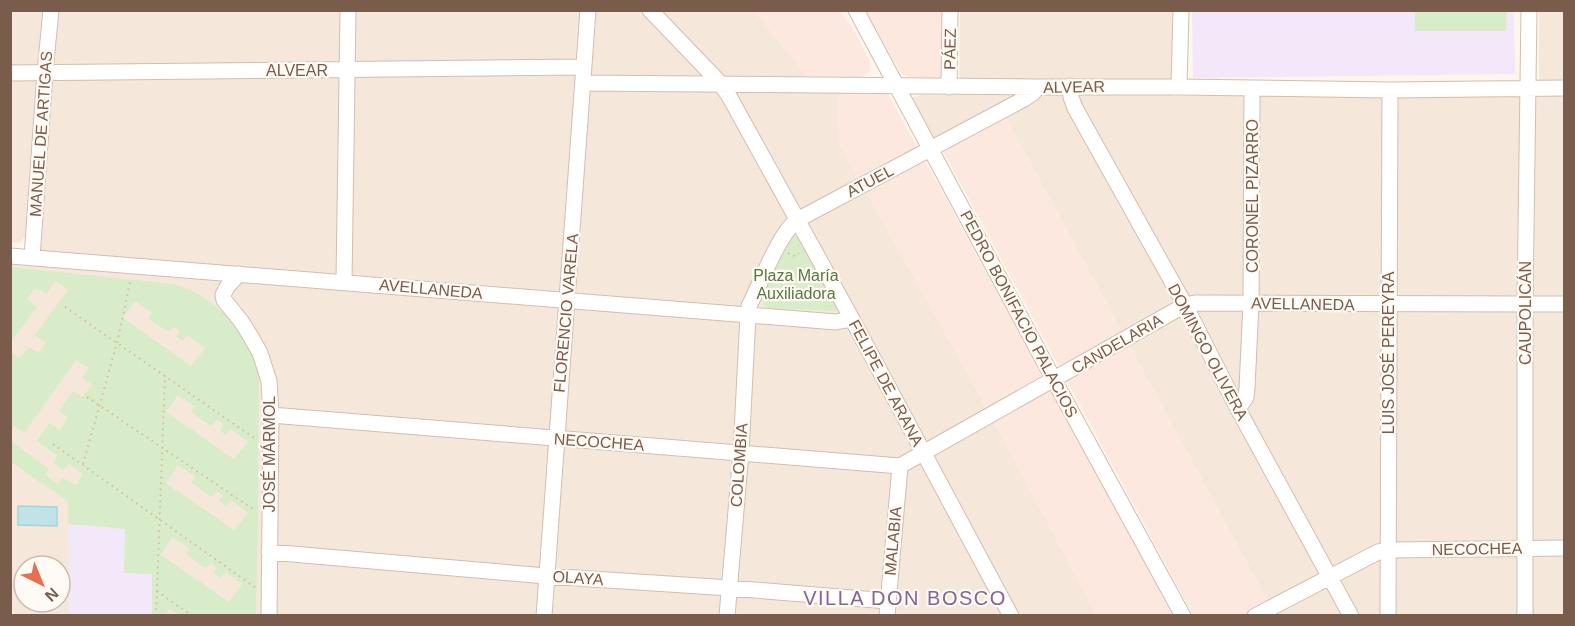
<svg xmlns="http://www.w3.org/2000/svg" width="1575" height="626" viewBox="0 0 1575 626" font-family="Helvetica,sans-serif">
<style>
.residential{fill:#f5e8da;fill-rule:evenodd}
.commercial{fill:#fde8e0}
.education{fill:#f3e8fa}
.green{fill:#d8ecc9;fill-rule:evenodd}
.water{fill:#bfe3e8;stroke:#a5d3da;stroke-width:1.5}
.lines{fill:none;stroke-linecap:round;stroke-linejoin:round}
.minor-casing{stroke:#d1beb0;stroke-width:17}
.path{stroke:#d9b8a5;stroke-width:2;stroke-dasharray:1.5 4.5;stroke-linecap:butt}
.minor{stroke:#fff;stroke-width:15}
.labels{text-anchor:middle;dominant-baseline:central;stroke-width:4.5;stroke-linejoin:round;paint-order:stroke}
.street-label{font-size:16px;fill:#7a5c4d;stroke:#fffaf3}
.park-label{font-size:16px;fill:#537a41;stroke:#fffaf3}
.quarter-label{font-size:20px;letter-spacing:1.5px;fill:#846695;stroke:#fffaf3}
</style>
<rect width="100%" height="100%" fill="#fdf6ec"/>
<path class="residential" d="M960,10L1172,11V96L1539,94V11H1564V615H1275L1005,116L935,141L914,105L913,97L921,95L959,94Z
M11,11H47L39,66L11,68Z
M57,11H752L764,22L806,76L807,87H838L983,402L1100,615H15L10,606V264L39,261L47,87ZM24,566H60V602H24Z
M33,75L42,83L25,237L20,243L11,242V76Z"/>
<path class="commercial" d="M752,11H840L855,32L869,60L871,70L866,75L858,78L806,76L764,22Z
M865,11H946L942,75L938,78L908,77L901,73Z
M838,87L887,92L1175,615H1096L983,402L839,144Z
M1005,116L1275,615H1193L944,153L949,146Z"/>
<path class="education" d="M1192,11H1514L1515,74L1193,78Z
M68,524L125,529L124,573L152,574V615H69Z"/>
<path class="green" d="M1415,11H1507L1506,31H1415Z
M792,234L797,237L838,305L839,310L837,311L769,308L764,305L763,298L788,238Z
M11,267L174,284C219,299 249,332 259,377L258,513L256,615H179L170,609L165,615H152V574L124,573L125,529L68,524V501L11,462V441L49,469L45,475L58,484L63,478L76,485L83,474L69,464L64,470L53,463L57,456L37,441L49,423L60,430L68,417L59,411L73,391L82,397L92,385L82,378L89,368L76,360L24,433L15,426L11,431V352L19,358L29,347L38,353L46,343L35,335L68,290L55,281L46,294L35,288L27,299L37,307L11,342ZM135,301L152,313L148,318L168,332L174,327L180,331L176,336L182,341L187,335L205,348L191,366L123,318ZM178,395L195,407L191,412L211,426L218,420L223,425L220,430L225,435L231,429L248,442L234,459L166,412ZM178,465L196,477L191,482L211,497L217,491L223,496L219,500L226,506L231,500L248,513L234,530L166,483ZM172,537L190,549L186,554L205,568L212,563L217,568L214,572L220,578L225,572L242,584L229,602L161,555Z"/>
<path class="water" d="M18,506L57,507V526L18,525Z"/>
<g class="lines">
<defs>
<path id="minor" d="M650,10L720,83L729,96L852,319L1011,616
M856,10L1054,380L1183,616
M10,73L584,67
M583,83L1037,87H1179L1390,90L1564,88
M1070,86L1071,97L1075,108L1185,305L1238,409L1351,616
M949,87L950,10
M1179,87L1181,10
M10,256L836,322L852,319
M32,258L45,72L51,10
M239,274L227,287L223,295L224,300L241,321L251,337L260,353L269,381L271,415L269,616
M344,282L348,10
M1238,409L1246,397L1247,388L1251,303L1252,89
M271,415L900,466L1185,305L1195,303L1564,304
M269,552L546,576L730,588L888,601
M544,616L588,10
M727,616L741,452L748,315L749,306C761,283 778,235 797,220L1024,99L1033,93L1037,87
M887,616L900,466
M1255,616L1378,552L1389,550L1564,548
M1388,616L1390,90
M1525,616V303L1529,10"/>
</defs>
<use href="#minor" class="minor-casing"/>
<path class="path" d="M788,253L795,256L799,253
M65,307L257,440
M87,397L256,511
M53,444L256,588
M83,464L117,343L131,278
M157,591L192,616
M156,616L165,376"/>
<use href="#minor" class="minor"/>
</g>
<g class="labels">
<g class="street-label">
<text transform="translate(950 49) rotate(-89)">PÁEZ</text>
<text x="297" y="70">ALVEAR</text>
<text transform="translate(1074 87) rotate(-1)">ALVEAR</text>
<text transform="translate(41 134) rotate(-86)">MANUEL DE ARTIGAS</text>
<text transform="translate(870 181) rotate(-28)">ATUEL</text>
<text transform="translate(1252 196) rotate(-90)">CORONEL PIZARRO</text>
<text transform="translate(431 289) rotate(5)">AVELLANEDA</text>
<text transform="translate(1303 304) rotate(1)">AVELLANEDA</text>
<text transform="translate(566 313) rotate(-85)">FLORENCIO VARELA</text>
<text transform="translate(1525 313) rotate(-90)">CAUPOLICÁN</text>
<text transform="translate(1019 314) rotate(62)">PEDRO BONIFACIO PALACIOS</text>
<text transform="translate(1117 344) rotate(-30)">CANDELARIA</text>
<text transform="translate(1208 352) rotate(62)">DOMINGO OLIVERA</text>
<text transform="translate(1388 353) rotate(-90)">LUIS JOSÉ PEREYRA</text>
<text transform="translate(886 383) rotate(62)">FELIPE DE ARANA</text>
<text transform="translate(599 442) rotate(4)">NECOCHEA</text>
<text transform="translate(269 454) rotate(-90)">JOSÉ MÁRMOL</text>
<text transform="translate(739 465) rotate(-86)">COLOMBIA</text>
<text transform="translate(893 541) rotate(-85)">MALABIA</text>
<text transform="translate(1477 549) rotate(-1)">NECOCHEA</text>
<text transform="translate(578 578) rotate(4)">OLAYA</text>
</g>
<g class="park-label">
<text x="796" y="275">Plaza María<tspan x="796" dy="18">Auxiliadora</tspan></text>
</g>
<g class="quarter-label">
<text x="905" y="598">VILLA DON BOSCO</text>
</g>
</g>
<rect width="1575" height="626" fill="none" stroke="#7a5c4d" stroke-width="24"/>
<g transform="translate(42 584) rotate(137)"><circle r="28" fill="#fffaf3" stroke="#cabbb1" stroke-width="1.5"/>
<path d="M0-4.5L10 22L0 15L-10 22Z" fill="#e76f51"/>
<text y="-9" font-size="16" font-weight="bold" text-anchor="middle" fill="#7a5c4d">N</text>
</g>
</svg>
